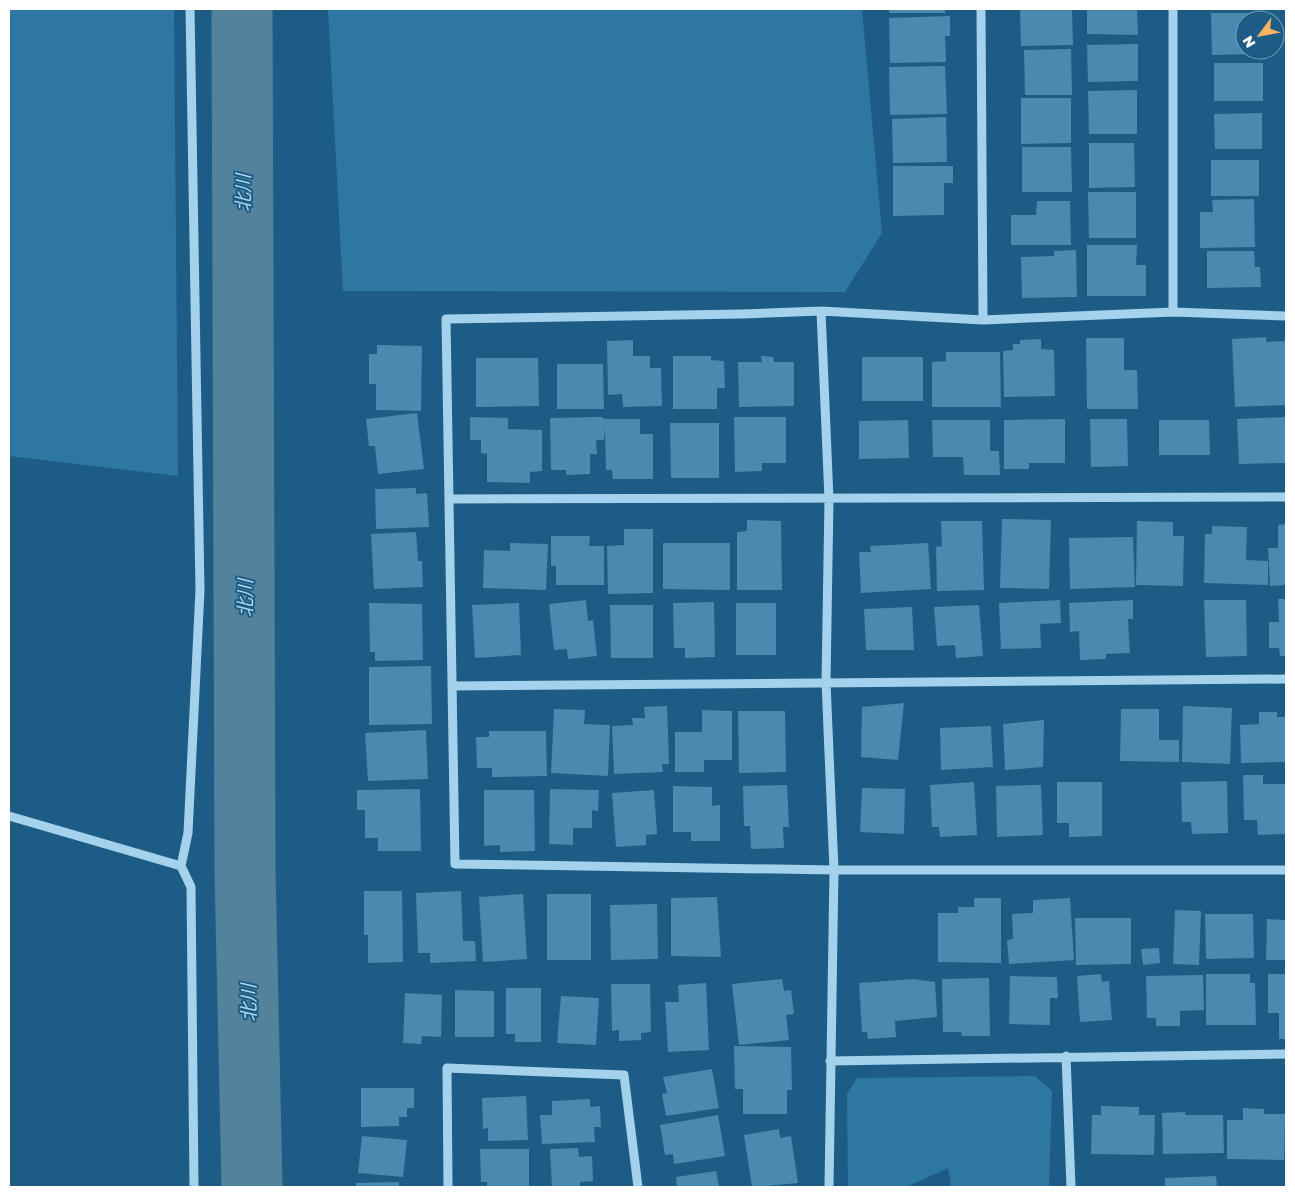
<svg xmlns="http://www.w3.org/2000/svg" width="1295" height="1196" viewBox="0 0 1295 1196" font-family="'Golos Text','Noto Sans JP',sans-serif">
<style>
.green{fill:#2d77a2}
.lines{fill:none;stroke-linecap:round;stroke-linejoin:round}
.river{stroke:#53829d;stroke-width:61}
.building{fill:#4a89b0}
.minor{stroke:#a4d1eb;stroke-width:9}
.labels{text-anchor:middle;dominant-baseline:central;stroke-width:4;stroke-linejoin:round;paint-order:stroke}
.water-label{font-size:19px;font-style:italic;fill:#afdaf2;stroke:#1d5d85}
</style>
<rect width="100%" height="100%" fill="#1d5d85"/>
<path class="green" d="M9,9H174L178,476L9,456Z
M328,9H862L882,233L845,292L343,291Z
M1035,1076L1052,1091L1049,1187H951L948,1168L906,1187H848L847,1094L857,1078Z"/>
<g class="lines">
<path class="river" d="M242,9L245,870L252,1187"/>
</g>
<path class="building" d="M889,9H945V13H889Z
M1020,9H1072L1073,45L1021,46Z
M1087,9H1137L1138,35L1087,34Z
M1211,13H1264V20H1245V50H1258V54L1212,55Z
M950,16V36H945L946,62L890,63L889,18Z
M1138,44V81L1088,82L1087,45Z
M1071,49L1072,95H1025L1024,50Z
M1214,63H1263V101H1214Z
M945,66L947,114L890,115L889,67Z
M1137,90V134H1089L1088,91Z
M1021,98H1071V143L1021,144Z
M1262,113V149H1215L1214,114Z
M946,117L947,162L893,163L892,119Z
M1089,143H1134L1135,187L1089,188Z
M1022,147H1071L1072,192H1022Z
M1211,160H1259V196H1211Z
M893,166H953V183H944V215L893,216Z
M1088,192H1136V238H1089Z
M1254,199L1255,247L1200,248V212H1213L1212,200Z
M1037,201H1070L1071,245H1011V215H1036Z
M1087,245H1137L1136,265H1146V296H1087Z
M1076,250L1077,297L1022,298L1021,257L1054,256V251Z
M1207,251H1254L1255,267H1260L1261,287L1207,288Z
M1266,337V342L1286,341V405L1235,407L1232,339Z
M1086,338H1124V370H1137L1138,409H1087Z
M1041,339V349L1054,350L1055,396L1004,397L1003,351L1013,350V344H1020V340Z
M633,340V356H650V368H661L662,406L623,407L622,394L608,395L607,341Z
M377,345L422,346L421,411L376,410V384H369V354H377Z
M946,352H1000L1001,407H932V362L946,361Z
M673,356H711V360L724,361L725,388H717V409H673Z
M761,356L773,357L774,362H794V406L739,407L738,362H762Z
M862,357H923V401H862Z
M476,358H538L539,406L476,407Z
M557,364H603L604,409H557Z
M417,413L424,469L378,474L375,446H369L366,419Z
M470,417L508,418V429L542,430V471L530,472V483L487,482V454L481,453V440H470Z
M601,417L605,419H640V434H653V479H613L612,470H606L605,427L604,440H596L597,454H590V474L566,475V470H551L550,418Z
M734,417H786V463H762V471L735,472Z
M1286,417V463L1239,464L1237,419Z
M1065,419V463H1029V469H1004V420Z
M1090,419H1127L1128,466L1091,467Z
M908,420L909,458L859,459V421Z
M932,420H990V451H999L1000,475H964L963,457H933Z
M1159,420H1209L1210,455H1159Z
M670,423H719V478H671Z
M416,488V494L427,493L429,527L376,529L375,489Z
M1002,519L1051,520L1049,589L1000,588Z
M747,520L781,521L782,590H737V532L747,531Z
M941,521H982L984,590L937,591L936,547L942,546Z
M1137,521L1173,522V536H1184L1183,586L1136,585Z
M1286,524V585L1270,586L1268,548H1278V525Z
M1212,526L1247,527L1246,560L1268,561V585L1204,583L1205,534H1212Z
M624,529H653V593L608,594L607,546L624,545Z
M416,532L418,561H422L423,587L374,589L371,534Z
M551,536H590L589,546H604V585H556V566H551Z
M1133,537L1135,587L1070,589L1069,538Z
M510,543L548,544L546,590L483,588L484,550L510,551Z
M663,543H730V590L663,589Z
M928,543L931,589L861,593L859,552H871L870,546Z
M1278,599H1286V656H1280L1279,648H1269V622H1279Z
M586,600L588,621L593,620L597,656L568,659L567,649L554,650L549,604Z
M1060,600L1061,623L1040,624L1041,648L1001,649L999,603Z
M1133,600V619H1128L1130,653L1106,654V659L1080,660L1079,631L1070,632L1069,603Z
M1204,600H1246L1247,656L1206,657Z
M714,602L715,657L685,658V648H674L673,603Z
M369,603L422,604L423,660L375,661V652H370Z
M519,603L521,655L475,658L472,605Z
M736,603H776V655H736Z
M610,605H653V658H611Z
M979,605L983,656L956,658L955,645L937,646L934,607Z
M912,607L914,650H866L864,609Z
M431,666L432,724L369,725V667Z
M904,703L898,760L861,757L862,707Z
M667,706L669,764H662L663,772L614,774L612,726L633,725L632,718H645L644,707Z
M1183,706L1232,708L1230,764L1182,762Z
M554,709L585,710L584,724L610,725L608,776L551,773Z
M1121,709H1159V740H1179V762L1120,761Z
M702,710L732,711V760H704V772H675V732H702Z
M738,711H785L786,772L739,773Z
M1259,712H1277V717H1286V762L1241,763L1240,725L1259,724Z
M1044,720L1043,767L1005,770L1003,724Z
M991,726L993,767L941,770L940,728Z
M426,730L428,779L368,781L365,733Z
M489,731H546L547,776L492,777V768H477L476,737H489Z
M1243,775H1263V784H1286V834L1258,835L1257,820H1244Z
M1227,781L1228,833L1192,834L1191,822H1182L1181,782Z
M974,782L977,835L940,837L939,827H932L930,785Z
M1057,782H1102V836L1069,837V823H1057Z
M787,785L789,827H783L784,848L751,849L750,826H744L743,786Z
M1041,785L1043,835L997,837L996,786Z
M673,786L712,787V806L720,805V841H691V832H673Z
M862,788L905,789L904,834L860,832Z
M420,789L421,851H378V838H365V810H357V790Z
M550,789L599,790L598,811L592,810V828H573V845L549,844Z
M484,790H534L535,851L500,852V845L484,846Z
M654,790L657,834L646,835V845L616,847L612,793Z
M364,891H402L403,962L368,963V935H364Z
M461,891L463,941H475L476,961L430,963V953H418L416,893Z
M523,894L527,959L483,962L479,897Z
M547,894H591V960H547Z
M717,897L721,957L671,956V898Z
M974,898H1001V963L938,962V913H958V907H974Z
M1070,898L1074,960L1009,964L1007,940L1013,939L1012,914L1033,913V900Z
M657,904L658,959L611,960L610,905Z
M1175,910L1201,911L1199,965L1173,964Z
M1205,914H1253L1254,958L1206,959Z
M1075,918H1131V964L1076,965Z
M1267,919L1286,920V960H1266Z
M1159,948L1160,963L1143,965L1141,949Z
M1101,974L1102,982L1109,981L1112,1020L1080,1022L1077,976Z
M1206,974H1250V983H1255L1256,1025H1206Z
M1268,974H1286V1039H1279V1013H1268Z
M1203,975L1204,1010L1180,1011V1026H1156V1018H1147L1146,976Z
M1010,976L1057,977L1058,998H1050V1025L1009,1024Z
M989,978L990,1036H962L961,1032H943L942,979Z
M782,979L784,991L791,990L794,1014L786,1015L789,1040L739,1045L732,984Z
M913,979L935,982L937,1017L895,1021L896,1037L868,1039L867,1032H862L859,983Z
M706,983L709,1050L668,1052L665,1002H679L678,985Z
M611,984H650L651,1032L641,1033V1040L619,1041V1030L612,1031Z
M506,988H541V1042H515V1034H506Z
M455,990L494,991V1037H455Z
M405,993L442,995L441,1037L422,1036L421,1044L403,1043Z
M561,996L599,998L596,1045L557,1043Z
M734,1046L791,1047L792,1090H787V1114H743V1089H735Z
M712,1069L719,1108L666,1116L662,1094L667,1093L663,1077Z
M361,1088H414V1108H407V1117H399V1126L361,1127Z
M526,1096L528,1140L488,1141V1128L483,1129L482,1098Z
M590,1099V1107L600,1106L601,1127H594L595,1142L542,1144L540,1115H552V1101Z
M1101,1106L1139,1107V1115H1155L1154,1155L1091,1154L1092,1115H1101Z
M1243,1108L1264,1109V1114H1285L1284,1160L1227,1159V1120H1243Z
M1185,1112L1186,1115H1223L1224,1153L1163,1154L1162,1113Z
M718,1115L725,1156L674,1164L673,1154L665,1155L660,1125Z
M779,1129L780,1138L791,1136L798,1183L752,1187L744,1135Z
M362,1136L407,1140L403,1177L358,1173Z
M578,1148L579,1157L592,1156L593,1181L580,1182V1187H552L550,1149Z
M480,1149H529V1186L487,1187V1182H481Z
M716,1171L719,1187H677L676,1177Z
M1216,1176L1217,1187H1165V1178Z
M399,1182V1187H356V1183Z"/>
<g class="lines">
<path class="minor" d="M190,9L200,590L188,833L181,866L191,887L194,1187
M981,9L983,320
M1173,9V312
M821,311L829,499L826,682L834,870L829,1187
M1286,316L1173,312L983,320L821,311L741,314L446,319L455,864L834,870H1286
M449,499L1286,497
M452,686L1286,679
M9,816L181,866
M1066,1056L1071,1187
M830,1061L1286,1054
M448,1187L447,1068L624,1075L638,1187"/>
</g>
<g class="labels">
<g class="water-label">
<text transform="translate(242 193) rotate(-90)">北川</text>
<text transform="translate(244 598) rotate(-90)">北川</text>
<text transform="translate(248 1003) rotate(-91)">北川</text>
</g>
</g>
<rect width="1295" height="1196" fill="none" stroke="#ffffff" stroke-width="20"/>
<g transform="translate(1260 35) rotate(238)"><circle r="24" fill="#1d5d85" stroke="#779eb6"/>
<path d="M0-4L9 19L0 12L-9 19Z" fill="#fbb362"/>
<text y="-8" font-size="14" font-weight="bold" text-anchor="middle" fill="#ffffff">N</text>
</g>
</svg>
